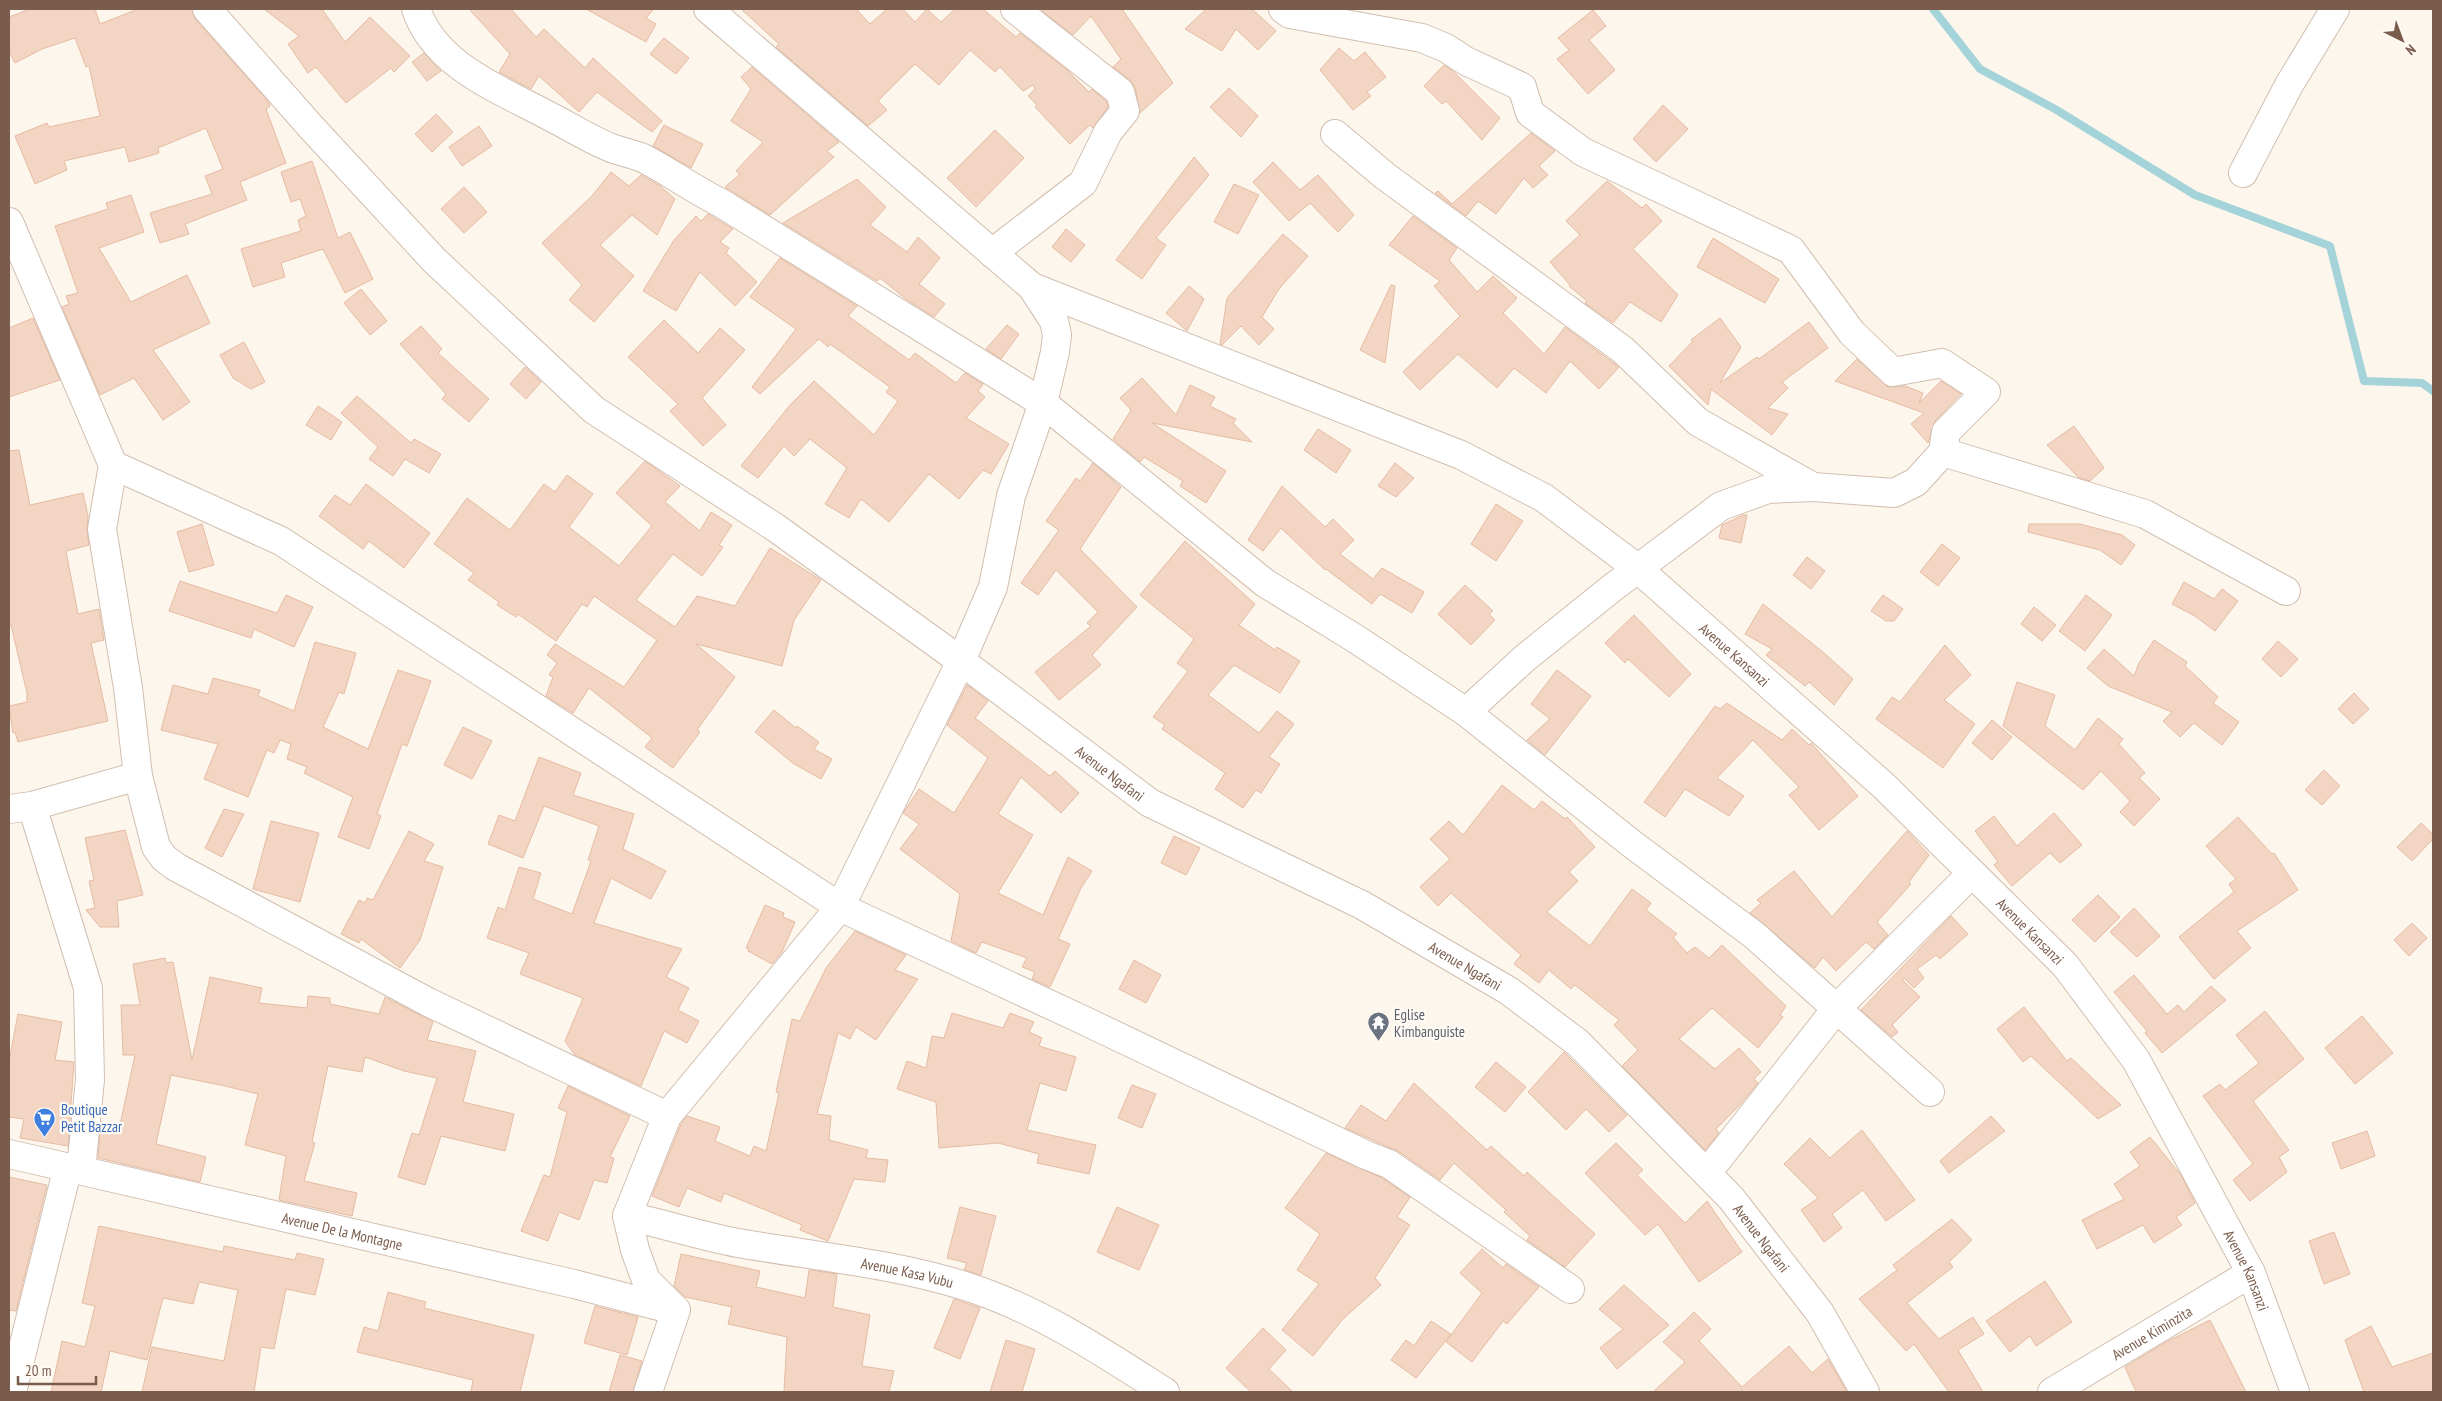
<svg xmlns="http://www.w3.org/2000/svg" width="2442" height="1401" viewBox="0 0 2442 1401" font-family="'PT Sans Narrow',sans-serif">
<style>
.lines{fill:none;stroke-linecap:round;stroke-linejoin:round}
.stream{stroke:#a5d3da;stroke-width:8}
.building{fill:#f3d5c3;stroke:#e6bba3}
.minor-casing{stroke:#d1beb0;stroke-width:30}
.minor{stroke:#fff;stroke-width:28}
.labels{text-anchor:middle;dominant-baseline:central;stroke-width:4.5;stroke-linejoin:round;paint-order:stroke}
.street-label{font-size:15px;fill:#7a5c4d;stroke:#fffaf3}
.worship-label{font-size:15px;fill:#5b616d;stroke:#fffaf3;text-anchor:start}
.shop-label{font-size:15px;fill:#366cbe;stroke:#fffaf3;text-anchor:start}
</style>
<rect width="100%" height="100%" fill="#fdf6ec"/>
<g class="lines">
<path class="stream" d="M1933,9L1980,69L2055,109L2195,195L2330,246L2364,381L2422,383L2433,391"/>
</g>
<path class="building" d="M30,9H95L100,24L138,9H192L195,19L267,100L270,106L266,109L286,163L240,182L247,200L185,224L189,234L160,243L150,213L212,194L205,176L223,169L206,128L158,148L159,153L129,162L125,147L64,161L67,170L35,184L15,136L47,123L49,127L100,116L89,66L86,67L75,38L42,49L15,63L9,51V17Z
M264,9H322L345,42L370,17L410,56L394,72L391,68L346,103L316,67L308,73L288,44L299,36Z
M469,9H511L536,37L544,29L585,68L593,58L662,121L652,132L597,92L579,112L539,76L531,89L499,72L510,54Z
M586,9H654L646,18L656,24L646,42Z
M741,9H856L870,24L887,9H903L915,22L927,9L941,22L955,9H983L1016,37L1020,33L1067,70L1089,92L1092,89L1106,101L1108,107L1093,128L1090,125L1070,144L1035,107L1037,105L1028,96L1035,89L1033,85L1023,91L1000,67L995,72L970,50L939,85L915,64L878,101L887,110L868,126L776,47L779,44Z
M1044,9H1122L1173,83L1140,113L1135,87L1130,80L1113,67L1121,59L1091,16L1073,35L1042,11Z
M1206,9H1252L1276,31L1258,50L1236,29L1222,51L1185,29Z
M1593,10L1606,26L1589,40L1615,70L1588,94L1557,59L1569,50L1558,38Z
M664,38L689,58L676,74L650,54Z
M1339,48L1354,61L1365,52L1386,77L1367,92L1371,96L1353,110L1320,70Z
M424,53L441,71L427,81L412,62Z
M1444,65L1454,72L1500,118L1482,140L1446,101L1442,104L1424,86Z
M752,67L839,142L827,151L834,157L770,215L725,187L740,174L736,171L763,142L731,121L751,89L741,77Z
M1229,88L1258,116L1241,137L1210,107Z
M1663,105L1688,129L1656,162L1633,139Z
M436,114L453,132L432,152L415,134Z
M664,125L703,144L691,168L653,146Z
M479,126L492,146L462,166L449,147Z
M995,130L1024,158L976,207L947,178Z
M1531,133L1555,151L1539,166L1548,175L1533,188L1524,178L1496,214L1478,201L1466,216L1435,193L1438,191L1452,204Z
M1194,157L1209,175L1156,238L1166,245L1142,279L1116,260Z
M312,161L338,238L350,232L373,279L345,293L323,249L281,263L285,277L253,287L241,249L301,231L298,220L306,216L300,199L291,202L281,172Z
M1273,162L1300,190L1318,175L1354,215L1338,232L1310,203L1289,221L1253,182Z
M611,172L629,186L641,175L660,186L675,199L657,235L632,215L600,245L634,276L594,322L569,300L582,285L542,243L592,196Z
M857,179L886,207L870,225L907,252L918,237L940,258L919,284L945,304L934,317L906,299L880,278L877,281L783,223Z
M1607,181L1642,208L1646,204L1662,221L1633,249L1678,295L1661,322L1630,302L1613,323L1585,303L1587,301L1569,286L1570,285L1550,262L1580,235L1566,221Z
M1234,184L1259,195L1238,234L1214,222Z
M464,187L487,212L464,233L441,209Z
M131,195L144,232L99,248L131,302L187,275L210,323L153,350L190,402L163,420L134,378L100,395L62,307L69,304L66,296L78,293L55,226L108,209L106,203Z
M708,214L733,229L720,242L729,248L726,253L757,282L735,306L700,272L676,311L643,291L674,240L696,216L701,221Z
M1413,216L1457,248L1449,260L1477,292L1493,276L1517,298L1503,313L1544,354L1565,327L1619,367L1599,389L1570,361L1546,393L1514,368L1497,388L1458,354L1420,390L1403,372L1460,316L1434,286L1440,281L1389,245Z
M1066,229L1085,245L1071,262L1052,247Z
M1283,234L1308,256L1279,289L1262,317L1274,329L1259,345L1241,326L1222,345L1220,344L1227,298Z
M1713,238L1779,279L1765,303L1697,267Z
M780,258L857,306L848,316L909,360L915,353L956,383L965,373L983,384L978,391L985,397L966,418L1009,444L991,474L983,470L959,499L929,474L889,522L861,499L849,518L825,504L847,468L810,439L794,456L784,446L758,478L741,466L790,405L814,381L874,435L898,401L886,392L890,387L830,344L828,347L819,339L760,394L752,387L796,329L750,297Z
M1391,285L1395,286L1385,363L1360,350Z
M1189,286L1204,299L1187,331L1166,313Z
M361,289L387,321L370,335L344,303Z
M33,318L60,380L9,397V328Z
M1720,318L1741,347L1720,383L1757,357L1759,359L1809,322L1828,348L1782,382L1788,388L1768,408L1788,414L1772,435L1711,389L1708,405L1669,366L1693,341L1691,340Z
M664,320L698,353L720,328L745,350L702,398L726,425L703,446L670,411L678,404L628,357Z
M1007,325L1019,334L1001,359L986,349Z
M421,326L442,349L438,353L489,399L469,422L442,399L446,394L400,344Z
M244,342L265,382L251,389L233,378L220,355Z
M1857,359L1888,387L1905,386L1923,393L1919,403L1941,381L1961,394L1935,421L1928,443L1911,424L1924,413L1835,381Z
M525,367L541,382L526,399L510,384Z
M1142,378L1176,415L1190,385L1215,397L1210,406L1236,419L1233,423L1252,442L1152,423L1226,471L1206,503L1180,486L1183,481L1144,457L1140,462L1113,439L1131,410L1120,398Z
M357,396L411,443L414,439L441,454L429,473L405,459L393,476L369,459L378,447L341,413Z
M318,406L342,422L331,440L306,425Z
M2074,426L2104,468L2090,481L2079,478L2047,445Z
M1318,429L1351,450L1336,473L1304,450Z
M19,450L30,505L83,493L88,516L87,531L89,545L66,551L78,614L99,609L104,640L91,643L108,721L18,742L15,732L13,733L9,706L27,702V693L11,625L9,626V451Z
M645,461L680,486L665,502L700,531L711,512L732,525L719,545L723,547L702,576L673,554L636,600L675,627L697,596L735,606L770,548L821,580L794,620L782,666L696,644L735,677L697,730L700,732L673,768L645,747L652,738L589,688L573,713L546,696L553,677L549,675L557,663L547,655L555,644L624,687L657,640L594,596L587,607L582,604L556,641L518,614L516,617L497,605L499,602L468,580L474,573L434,544L467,498L510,530L544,484L555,492L567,475L593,494L569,527L619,566L652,526L616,493Z
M1093,463L1121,487L1080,549L1137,607L1092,655L1101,665L1059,700L1035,672L1091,626L1087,623L1098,612L1056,570L1038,595L1021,583L1059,530L1046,521L1076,478L1080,481Z
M1395,463L1414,478L1396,497L1378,486Z
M366,484L430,533L404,568L369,541L363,549L319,516L335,495L350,505Z
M1282,486L1325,527L1333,519L1354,540L1340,554L1373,579L1382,568L1424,592L1412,613L1380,594L1372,604L1326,569L1325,570L1281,528L1263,551L1248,540Z
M1496,504L1523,521L1496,561L1471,544Z
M1743,515H1747L1741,543L1719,538L1722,525Z
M202,524L214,565L189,572L177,532Z
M2029,524H2080L2122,535L2135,545L2121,565L2100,550L2028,532Z
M1185,541L1255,604L1239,625L1275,650L1277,647L1300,661L1280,693L1234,665L1208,695L1259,733L1277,711L1294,724L1269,757L1280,764L1261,793L1256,790L1243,808L1215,789L1225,773L1162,729L1165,725L1153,717L1188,671L1177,663L1194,639L1140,595Z
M1942,544L1960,558L1938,586L1920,572Z
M1807,557L1825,571L1811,589L1793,575Z
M180,581L277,613L286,595L313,607L294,647L254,629L251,638L169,611Z
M2184,582L2214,599L2222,589L2238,601L2215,631L2195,616L2172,604Z
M1465,585L1493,611L1489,614L1495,620L1471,645L1438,614Z
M1883,595L1903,609L1894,621H1886L1871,611Z
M2086,595L2112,615L2085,651L2059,631Z
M1763,604L1824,653L1853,679L1834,705L1809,682L1805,686L1766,655L1772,649L1745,634Z
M2034,607L2056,625L2042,641L2021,624Z
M1634,615L1691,674L1669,697L1628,659L1625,663L1605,643Z
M2154,640L2187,662L2185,666L2218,697L2213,703L2239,722L2222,745L2194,723L2180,737L2163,721L2172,712L2108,686L2087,668L2104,649L2134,676L2139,663Z
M2278,641L2298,659L2281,677L2262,659Z
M315,642L356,653L344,694L339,692L323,727L368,749L398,670L431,681L407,746L402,744L377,814L381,816L369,849L338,837L353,797L304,773L307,767L287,759L291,744L280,740L274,753L267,750L248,797L204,779L218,744L161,730L173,685L208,694L213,678L260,690L258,696L294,711Z
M1945,645L1971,675L1944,700L1975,724L1943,768L1876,719L1892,697L1900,702Z
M1557,670L1591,696L1545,755L1527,740L1550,719L1531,704Z
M2017,682L2055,695L2045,726L2075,750L2098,718L2123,739L2119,744L2145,773L2139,778L2160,799L2134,826L2120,812L2130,801L2101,771L2083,790L2003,726Z
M967,685L988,701L975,718L1050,776L1055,771L1079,793L1061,813L1021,777L998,814L1033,835L998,893L1043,915L1068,857L1092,871L1081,888L1058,939L1070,944L1050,987L1032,979L1035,972L1022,967L1027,958L982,942L976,953L951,941L960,894L900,849L919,824L903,813L919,789L954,813L988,758L947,725Z
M2354,693L2369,709L2353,724L2338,709Z
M1727,703L1782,740L1792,729L1809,745L1811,743L1858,796L1819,830L1789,795L1799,787L1753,740L1717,778L1744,796L1729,816L1685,789L1665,817L1644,802L1715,706L1720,709Z
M774,710L796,728L797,726L819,742L814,749L832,759L821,779L794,764L755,732Z
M1992,720L2012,737L1992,760L1972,743Z
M463,727L492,741L472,779L444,765Z
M539,757L581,773L573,795L634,814L623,849L666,871L651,899L611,878L594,923L682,949L666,977L689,988L678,1010L699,1021L687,1043L664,1031L641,1086L575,1055L565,1041L583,998L520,974L529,953L487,938L498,907L505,910L519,867L541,873L533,899L572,914L591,861L588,860L599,826L544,806L523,858L488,844L499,815L515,821Z
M2324,770L2340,786L2322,805L2305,790Z
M1502,785L1534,810L1542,801L1565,819L1567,817L1595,847L1569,872L1578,881L1547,912L1590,946L1632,889L1651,903L1646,910L1677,934L1673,937L1687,953L1695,947L1709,958L1722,945L1786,1006L1780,1015L1783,1017L1758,1048L1712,1008L1679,1039L1715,1069L1739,1048L1761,1072L1754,1079L1758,1083L1739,1106L1716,1129L1719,1133L1705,1150L1622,1066L1638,1050L1614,1025L1619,1020L1575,985L1571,989L1549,970L1539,983L1514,964L1521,955L1451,893L1438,906L1420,887L1450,859L1430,839L1449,821L1463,835Z
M224,809L244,814L222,857L205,848Z
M2054,813L2082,845L2060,863L2050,853L2012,886L1994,865L1998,862L1975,831L1994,816L2017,846Z
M2238,817L2272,854L2274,853L2298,890L2237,931L2251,948L2214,979L2179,937L2234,892L2229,884L2236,879L2206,846Z
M271,821L319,833L300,902L253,889Z
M2421,823L2433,834V839L2412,861L2397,847Z
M125,830L143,895L117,901L119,927H100L86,910L95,908L89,881L94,880L85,838Z
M409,831L434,844L424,861L443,867L420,940L400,968L361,939L359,943L341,934L359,900L365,903L367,898L373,900Z
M1907,831L1929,855L1909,882L1911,884L1877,922L1888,935L1874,949L1866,942L1836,971L1823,957L1815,968L1750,913L1761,903L1757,900L1794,871L1832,917Z
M1174,836L1200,848L1186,875L1161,863Z
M2098,895L2120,917L2095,942L2072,920Z
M765,905L784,913L783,917L795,922L782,952L772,964L748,951L749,949L746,948Z
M2134,908L2160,936L2137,957L2110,932Z
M1951,916L1968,934L1940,959L1936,955L1917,969L1924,978L1914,988L1904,978L1902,979L1920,997L1892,1025L1898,1032L1892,1037L1861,1010Z
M2412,923L2427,938L2409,956L2394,940Z
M855,931L906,955L895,970L918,979L876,1040L856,1027L850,1039L838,1033L817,1114L831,1116L829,1140L868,1150L866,1158L888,1160L885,1182L854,1179L828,1241L800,1230L802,1225L724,1193L721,1202L687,1188L679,1207L652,1196L681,1124L687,1116L720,1127L715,1141L750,1156L754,1146L766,1151L779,1093L776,1092L792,1019L800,1021L826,968Z
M165,958L166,963L173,962L192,1060L210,977L262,988L259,1003L307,1008L308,996L330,998V1004L379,1014L385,997L433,1022L427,1040L476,1051L463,1102L514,1114L505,1151L441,1136L425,1185L398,1177L412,1133L419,1135L437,1078L404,1071L365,1057L362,1072L328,1066L312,1142L315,1143L304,1181L357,1193L352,1216L279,1200L286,1156L245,1145L258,1094L225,1086L171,1075L156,1144L206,1157L200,1182L98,1158L101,1122L120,1125L135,1055H123L121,1005H140L133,964Z
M1134,960L1161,975L1146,1003L1119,989Z
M2134,975L2167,1014L2178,1005L2184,1012L2211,986L2226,1000L2162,1053L2145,1033L2147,1031L2114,992Z
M2024,1007L2067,1061L2071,1058L2121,1105L2098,1119L2031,1056L2023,1062L1997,1029Z
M2265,1011L2304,1059L2253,1101L2289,1150L2279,1157L2287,1172L2250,1201L2233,1180L2253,1164L2203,1096L2220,1084L2225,1090L2259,1063L2236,1035Z
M952,1013L1003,1028L1010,1013L1034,1022L1029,1032L1042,1038L1039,1046L1076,1057L1066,1091L1040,1083L1027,1130L1096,1145L1089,1174L1037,1163L1039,1154L998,1143L939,1148L936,1102L897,1089L907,1061L926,1068L932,1036L944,1038Z
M18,1014L62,1022L55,1060L74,1062L68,1146L20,1138L24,1119L9,1117V1061Z
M2362,1016L2393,1053L2355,1084L2325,1048Z
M1564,1052L1627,1115L1609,1132L1586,1109L1566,1130L1528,1092Z
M1496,1062L1526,1087L1505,1112L1475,1087Z
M1414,1083L1487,1150L1491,1146L1524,1176L1527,1172L1595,1234L1565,1267L1527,1240L1530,1236L1504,1212L1506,1210L1454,1163L1440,1180L1398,1151L1345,1128L1361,1105L1386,1121Z
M1132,1085L1156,1094L1142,1128L1118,1118Z
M568,1086L630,1116L610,1157L614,1158L607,1183L594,1180L579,1220L559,1212L548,1241L521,1231L544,1175L550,1177L567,1112L558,1108Z
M1991,1116L2005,1131L1949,1173L1940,1161Z
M1862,1130L1915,1200L1886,1221L1863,1190L1832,1214L1842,1228L1824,1242L1801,1210L1818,1198L1784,1164L1810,1138L1830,1158Z
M2367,1131L2375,1156L2341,1169L2332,1143Z
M2150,1137L2181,1175L2195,1203L2176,1217L2182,1225L2154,1243L2143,1225L2097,1249L2082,1220L2124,1199L2114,1184L2140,1166L2130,1152Z
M1616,1143L1643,1170L1637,1175L1685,1223L1707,1201L1742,1252L1699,1282L1658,1224L1645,1235L1585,1173Z
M1326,1153L1382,1178L1410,1197L1397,1217L1410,1225L1375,1278L1381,1285L1342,1320L1313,1356L1282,1330L1319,1284L1297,1270L1320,1234L1285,1208Z
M9,1177L47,1185L16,1311L9,1310Z
M960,1207L996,1216L981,1275L964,1270L967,1263L947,1258Z
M1117,1207L1159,1225L1139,1270L1097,1252Z
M1952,1219L1972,1240L1949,1262L1953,1267L1907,1303L1939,1339L1973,1317L1984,1334L1958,1350L1983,1392H1949L1914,1344L1906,1351L1859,1299L1897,1270L1893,1265Z
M99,1226L223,1252L224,1246L295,1260L297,1253L324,1259L315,1295L286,1289L274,1349L261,1347L254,1392H142L152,1347L224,1361L238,1290L199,1282L193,1304L163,1298L147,1360L110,1351L101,1392H51L62,1341L85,1347L95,1306L82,1303Z
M2334,1232L2350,1274L2324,1284L2309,1241Z
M1482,1249L1503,1268L1506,1264L1539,1287L1507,1324L1503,1321L1472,1362L1446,1342L1482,1293L1460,1273Z
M681,1254L760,1271L756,1287L805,1298L809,1270L837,1274L833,1307L870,1315L862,1366L894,1371L889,1392H784L787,1337L728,1324L732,1307L685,1297L674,1286Z
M2045,1281L2072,1322L2036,1346L2030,1336L2010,1352L1986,1321Z
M1624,1285L1669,1325L1617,1369L1600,1348L1623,1329L1599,1309Z
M388,1292L426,1302L424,1308L534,1335L520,1392H471L473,1380L357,1352L364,1327L378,1331Z
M954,1299L980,1308L960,1359L934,1348Z
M595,1306L638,1317L627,1355L584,1343Z
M1694,1312L1711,1329L1699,1341L1742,1387L1789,1346L1812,1373L1828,1359L1847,1392H1653L1685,1362L1663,1342Z
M2210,1320L2246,1392H2136L2125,1367L2166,1342Z
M1431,1321L1451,1334L1416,1378L1391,1360L1406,1340L1414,1346Z
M2371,1326L2392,1367L2433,1353V1392H2364L2345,1340Z
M1263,1328L1286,1350L1269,1369L1293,1392H1251L1226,1368Z
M1006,1340L1035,1349L1022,1392H990Z
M620,1355L642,1361L633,1392H609Z"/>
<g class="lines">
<defs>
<g id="minor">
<path id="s1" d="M207,9L311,127L434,260L594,410L776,528L961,661L1150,803L1362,905L1509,991L1578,1043L1731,1198L1820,1313L1865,1392"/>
<path d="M416,9C435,66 501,90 549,116C569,126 589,139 609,147C621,152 634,154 645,159C671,173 695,190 721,203L1043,403L1265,583L1356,639L1466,712L1632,844L1754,935L1930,1092"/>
<path d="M1283,9L1290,14L1422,38L1446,48L1466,61L1522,87L1530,113L1583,152L1791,250L1852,333L1893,372L1942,363L1986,392L1946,432L1943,452L1916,482L1894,493L1813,487L1768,489L1721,506L1612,588L1525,658L1466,712"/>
<path d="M1335,134L1385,176L1623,350L1698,422L1813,487"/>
<path d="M2243,173L2289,85L2335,9"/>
<path d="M9,222L113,465L102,529L128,688L138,776L156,847L164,858L176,867L428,1002L667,1116"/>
<path d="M992,253L1083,183L1108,132L1125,111L1120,92L1015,9"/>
<path id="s2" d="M1032,287L1461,455L1544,498L1637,568L1884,786L2065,965L2136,1060L2251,1273L2295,1392"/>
<path d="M1943,452L2145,514L2286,591"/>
<path d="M113,465L281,541L840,907L1083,1020L1366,1155L1389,1164L1570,1289"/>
<path d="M32,806L88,988L90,1080L81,1169"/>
<path d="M9,809L32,806L138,776"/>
<path id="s3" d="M9,1154L574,1284L674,1310"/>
<path d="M1707,1173L1836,1009L1971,874"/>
<path id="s4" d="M627,1216C664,1224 701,1236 738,1243C813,1256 891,1263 965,1286C1038,1309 1101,1351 1165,1392"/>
<path d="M12,1392L68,1167"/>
<path d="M648,1392L676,1310L646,1280L635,1250L627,1216L667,1116L840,907L961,661L993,587L1011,496L1043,403L1055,352L1057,335L1054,321L1032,287L708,9"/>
<path id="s5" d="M2052,1392L2251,1273"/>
</g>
</defs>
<use href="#minor" class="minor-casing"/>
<use href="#minor" class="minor"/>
</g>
<defs>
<symbol id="temple-pin" viewBox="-11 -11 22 30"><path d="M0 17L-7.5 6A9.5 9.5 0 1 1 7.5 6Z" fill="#6b7280" stroke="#fffaf3"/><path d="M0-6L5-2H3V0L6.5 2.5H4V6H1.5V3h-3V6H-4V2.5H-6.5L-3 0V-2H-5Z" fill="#fff"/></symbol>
<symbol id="supermarket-pin" viewBox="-11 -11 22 30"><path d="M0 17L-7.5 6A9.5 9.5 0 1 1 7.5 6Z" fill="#3f7fe0" stroke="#fffaf3"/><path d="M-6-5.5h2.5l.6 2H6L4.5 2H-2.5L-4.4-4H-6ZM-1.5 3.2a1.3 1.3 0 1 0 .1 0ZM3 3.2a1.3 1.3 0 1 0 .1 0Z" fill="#fff"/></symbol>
</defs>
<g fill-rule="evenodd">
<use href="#temple-pin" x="1366" y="1010" width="25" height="34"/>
<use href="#supermarket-pin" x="32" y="1106" width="25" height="34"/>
</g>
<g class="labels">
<g class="street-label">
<text stroke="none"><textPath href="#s2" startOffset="801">Avenue Kansanzi</textPath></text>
<text stroke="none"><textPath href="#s1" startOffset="1189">Avenue Ngafani</textPath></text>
<text stroke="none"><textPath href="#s2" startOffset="1206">Avenue Kansanzi</textPath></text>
<text stroke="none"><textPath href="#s1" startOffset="1594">Avenue Ngafani</textPath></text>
<text stroke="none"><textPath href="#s3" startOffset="342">Avenue De la Montagne</textPath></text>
<text stroke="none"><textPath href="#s1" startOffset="1999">Avenue Ngafani</textPath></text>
<text stroke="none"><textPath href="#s2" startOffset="1611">Avenue Kansanzi</textPath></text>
<text stroke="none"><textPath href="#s4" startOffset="286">Avenue Kasa Vubu</textPath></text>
<text stroke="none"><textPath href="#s5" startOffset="116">Avenue Kiminzita</textPath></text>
</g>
<g class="worship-label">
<text x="1394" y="1014">Eglise<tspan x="1394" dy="17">Kimbanguiste</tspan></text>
</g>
<g class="shop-label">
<text x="61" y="1109">Boutique<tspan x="61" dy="17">Petit Bazzar</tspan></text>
</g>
</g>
<rect width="2442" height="1401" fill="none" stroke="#7a5c4d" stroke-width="20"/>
<g transform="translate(2402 40) rotate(138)" stroke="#fffaf3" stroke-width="4" paint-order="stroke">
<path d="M0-4L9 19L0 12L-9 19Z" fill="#7a5c4d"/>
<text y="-8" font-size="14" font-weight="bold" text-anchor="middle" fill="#7a5c4d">N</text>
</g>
<path d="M18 1376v8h78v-8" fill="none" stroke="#7a5c4d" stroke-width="2.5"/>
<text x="25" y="1376" font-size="15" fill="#7a5c4d" stroke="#fffaf3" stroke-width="4" paint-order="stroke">20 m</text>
</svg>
